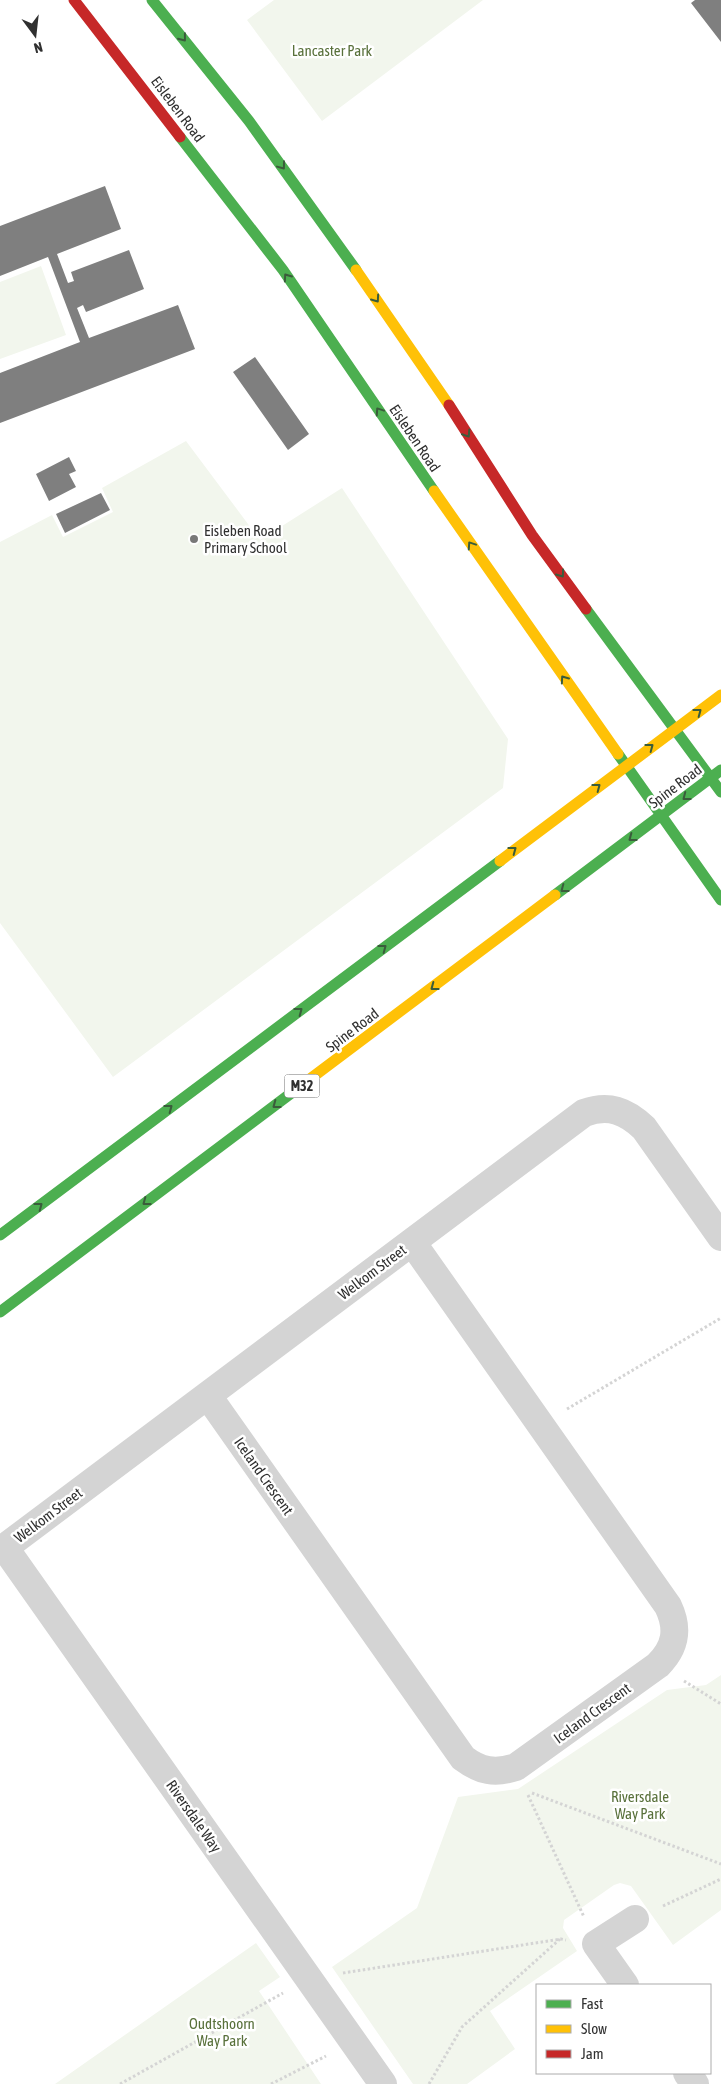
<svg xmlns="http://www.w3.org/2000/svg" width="721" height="2084" viewBox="0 0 721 2084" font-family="'Asap Condensed',sans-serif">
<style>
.green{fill:#f2f6ed}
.building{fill:#7f7f7f}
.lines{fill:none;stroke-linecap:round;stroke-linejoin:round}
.path{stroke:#d4d4d4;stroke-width:3;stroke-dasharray:2.5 2.5;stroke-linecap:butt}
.street{stroke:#d4d4d4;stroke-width:28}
.fast{stroke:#4caf50;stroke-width:11}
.slow{stroke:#ffc107;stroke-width:11}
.jam{stroke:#c62828;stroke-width:11}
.oneway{stroke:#3a5c3b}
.poi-dot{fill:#787878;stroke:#fff;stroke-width:2}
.labels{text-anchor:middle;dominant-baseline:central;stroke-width:5;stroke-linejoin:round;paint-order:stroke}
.shield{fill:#fff;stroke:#6e6e6e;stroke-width:1}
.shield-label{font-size:14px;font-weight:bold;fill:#303030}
.park-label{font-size:15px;fill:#58703a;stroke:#fff}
.street-label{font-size:15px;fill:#303030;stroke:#fff}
.poi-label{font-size:15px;fill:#303030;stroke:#fff;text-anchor:start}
</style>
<rect width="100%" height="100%" fill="#fff"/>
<path class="green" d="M274,0H483L322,121L247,20Z
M41,266L66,335L0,359V282Z
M186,441L260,540L342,488L508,739L503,788L113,1077L0,923V542L52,515L63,537L113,512L102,488Z
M721,1675V1910L673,1945L631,1886L620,1883L614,1885L564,1920L563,1928L577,1951L490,2011L515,2049L467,2084H413L332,1967L417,1908L458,1797L518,1789L667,1690L706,1685Z
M256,1943L280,1977L259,1991L321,2084H55Z"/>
<path class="building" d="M695,0H721V42L691,3Z
M105,186L121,229L57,254L68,283L74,281L71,272L129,250L144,289L86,312L83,305L77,308L89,338L178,305L195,349L0,423V373L80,342L48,257L0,276V226Z
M255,357L309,434L288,450L233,372Z
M69,457L76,471L69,474L76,487L49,501L36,474Z
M101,493L110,510L65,533L56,514Z"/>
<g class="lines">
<path class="path" d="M567,1409L721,1318
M684,1681L721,1704
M532,1793L721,1864
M528,1795L584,1917
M663,1906L721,1879
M343,1973L561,1939L566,1940
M120,2084L283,1993
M271,2084L326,2056
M429,2084L462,2027L560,1939"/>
<path class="street" d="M208,1396L463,1758C480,1771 495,1774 516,1767L658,1665C676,1647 679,1629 668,1606L412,1242
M5,1548L383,2084
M0,1551L584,1113C609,1104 626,1111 644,1128L721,1237
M625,1985L596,1944L635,1919
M687,2073L695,2084"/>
<path class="fast" d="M152,0L249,121L356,270
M180,137L283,270L434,491
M586,609L721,792
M618,754L721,900
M555,895L721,770
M0,1235L500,861
M0,1312L298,1088"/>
<path class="slow" d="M356,270L449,405
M434,491L618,754
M500,861L721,695
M298,1088L555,895"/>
<path class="jam" d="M74,0L180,137
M449,405L532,535L586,609"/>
</g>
<defs><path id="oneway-chevron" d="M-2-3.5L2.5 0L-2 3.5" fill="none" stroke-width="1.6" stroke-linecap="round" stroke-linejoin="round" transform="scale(1.25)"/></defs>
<g class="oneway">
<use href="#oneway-chevron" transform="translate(183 38) rotate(52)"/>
<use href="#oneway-chevron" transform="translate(282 166) rotate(53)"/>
<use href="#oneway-chevron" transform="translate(287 277) rotate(-125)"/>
<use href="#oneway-chevron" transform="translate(376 299) rotate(55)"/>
<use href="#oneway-chevron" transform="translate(379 411) rotate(-124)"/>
<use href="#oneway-chevron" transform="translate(467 434) rotate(57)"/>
<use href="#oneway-chevron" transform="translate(471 545) rotate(-124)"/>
<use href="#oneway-chevron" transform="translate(561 574) rotate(54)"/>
<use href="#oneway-chevron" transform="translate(564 679) rotate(-125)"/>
<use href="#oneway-chevron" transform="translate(698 712) rotate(-37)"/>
<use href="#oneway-chevron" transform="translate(650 747) rotate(-37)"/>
<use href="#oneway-chevron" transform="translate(597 787) rotate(-37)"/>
<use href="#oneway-chevron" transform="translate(686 797) rotate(142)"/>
<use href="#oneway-chevron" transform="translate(632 838) rotate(143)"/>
<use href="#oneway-chevron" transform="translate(513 850) rotate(-37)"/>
<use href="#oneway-chevron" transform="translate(564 889) rotate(143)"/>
<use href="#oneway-chevron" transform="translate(383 948) rotate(-37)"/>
<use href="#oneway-chevron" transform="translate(434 987) rotate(143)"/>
<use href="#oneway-chevron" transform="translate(299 1011) rotate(-37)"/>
<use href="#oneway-chevron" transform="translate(276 1105) rotate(143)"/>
<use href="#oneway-chevron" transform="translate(169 1108) rotate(-37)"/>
<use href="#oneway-chevron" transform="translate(146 1202) rotate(143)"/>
<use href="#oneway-chevron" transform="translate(39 1206) rotate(-37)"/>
</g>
<circle class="poi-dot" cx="194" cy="539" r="5"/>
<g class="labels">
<rect class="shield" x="284.5" y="1074.5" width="35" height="23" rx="4"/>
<g class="shield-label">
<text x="302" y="1086">M32</text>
</g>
<g class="park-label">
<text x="332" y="50">Lancaster Park</text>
<text x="640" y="1796">Riversdale<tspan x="640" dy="17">Way Park</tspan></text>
<text x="222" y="2023">Oudtshoorn<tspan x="222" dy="17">Way Park</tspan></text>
</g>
<g class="street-label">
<text transform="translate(178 109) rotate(53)">Eisleben Road</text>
<text transform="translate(415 438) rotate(56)">Eisleben Road</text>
<text transform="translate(675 786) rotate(-37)">Spine Road</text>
<text transform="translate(352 1030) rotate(-37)">Spine Road</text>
<text transform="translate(372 1272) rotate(-37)">Welkom Street</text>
<text transform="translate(264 1476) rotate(55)">Iceland Crescent</text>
<text transform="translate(48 1515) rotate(-37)">Welkom Street</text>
<text transform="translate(592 1713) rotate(-36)">Iceland Crescent</text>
<text transform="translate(194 1816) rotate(55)">Riversdale Way</text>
</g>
<g class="poi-label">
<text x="204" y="530">Eisleben Road<tspan x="204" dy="17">Primary School</tspan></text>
</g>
</g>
<rect x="536" y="1984" width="175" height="90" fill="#ffffff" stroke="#acacac"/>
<rect x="546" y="2000" width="25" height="8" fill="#4caf50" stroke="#acacac"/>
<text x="581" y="2009" font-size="15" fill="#303030">Fast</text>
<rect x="546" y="2025" width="25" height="8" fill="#ffc107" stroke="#acacac"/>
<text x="581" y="2034" font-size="15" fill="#303030">Slow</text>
<rect x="546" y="2050" width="25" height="8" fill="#c62828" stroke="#acacac"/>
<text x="581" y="2059" font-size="15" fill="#303030">Jam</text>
<g transform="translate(35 35) rotate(165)" stroke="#ffffff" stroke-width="4" paint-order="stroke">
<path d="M0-4L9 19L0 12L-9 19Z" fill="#303030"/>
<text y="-8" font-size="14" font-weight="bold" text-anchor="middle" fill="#303030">N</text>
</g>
</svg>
